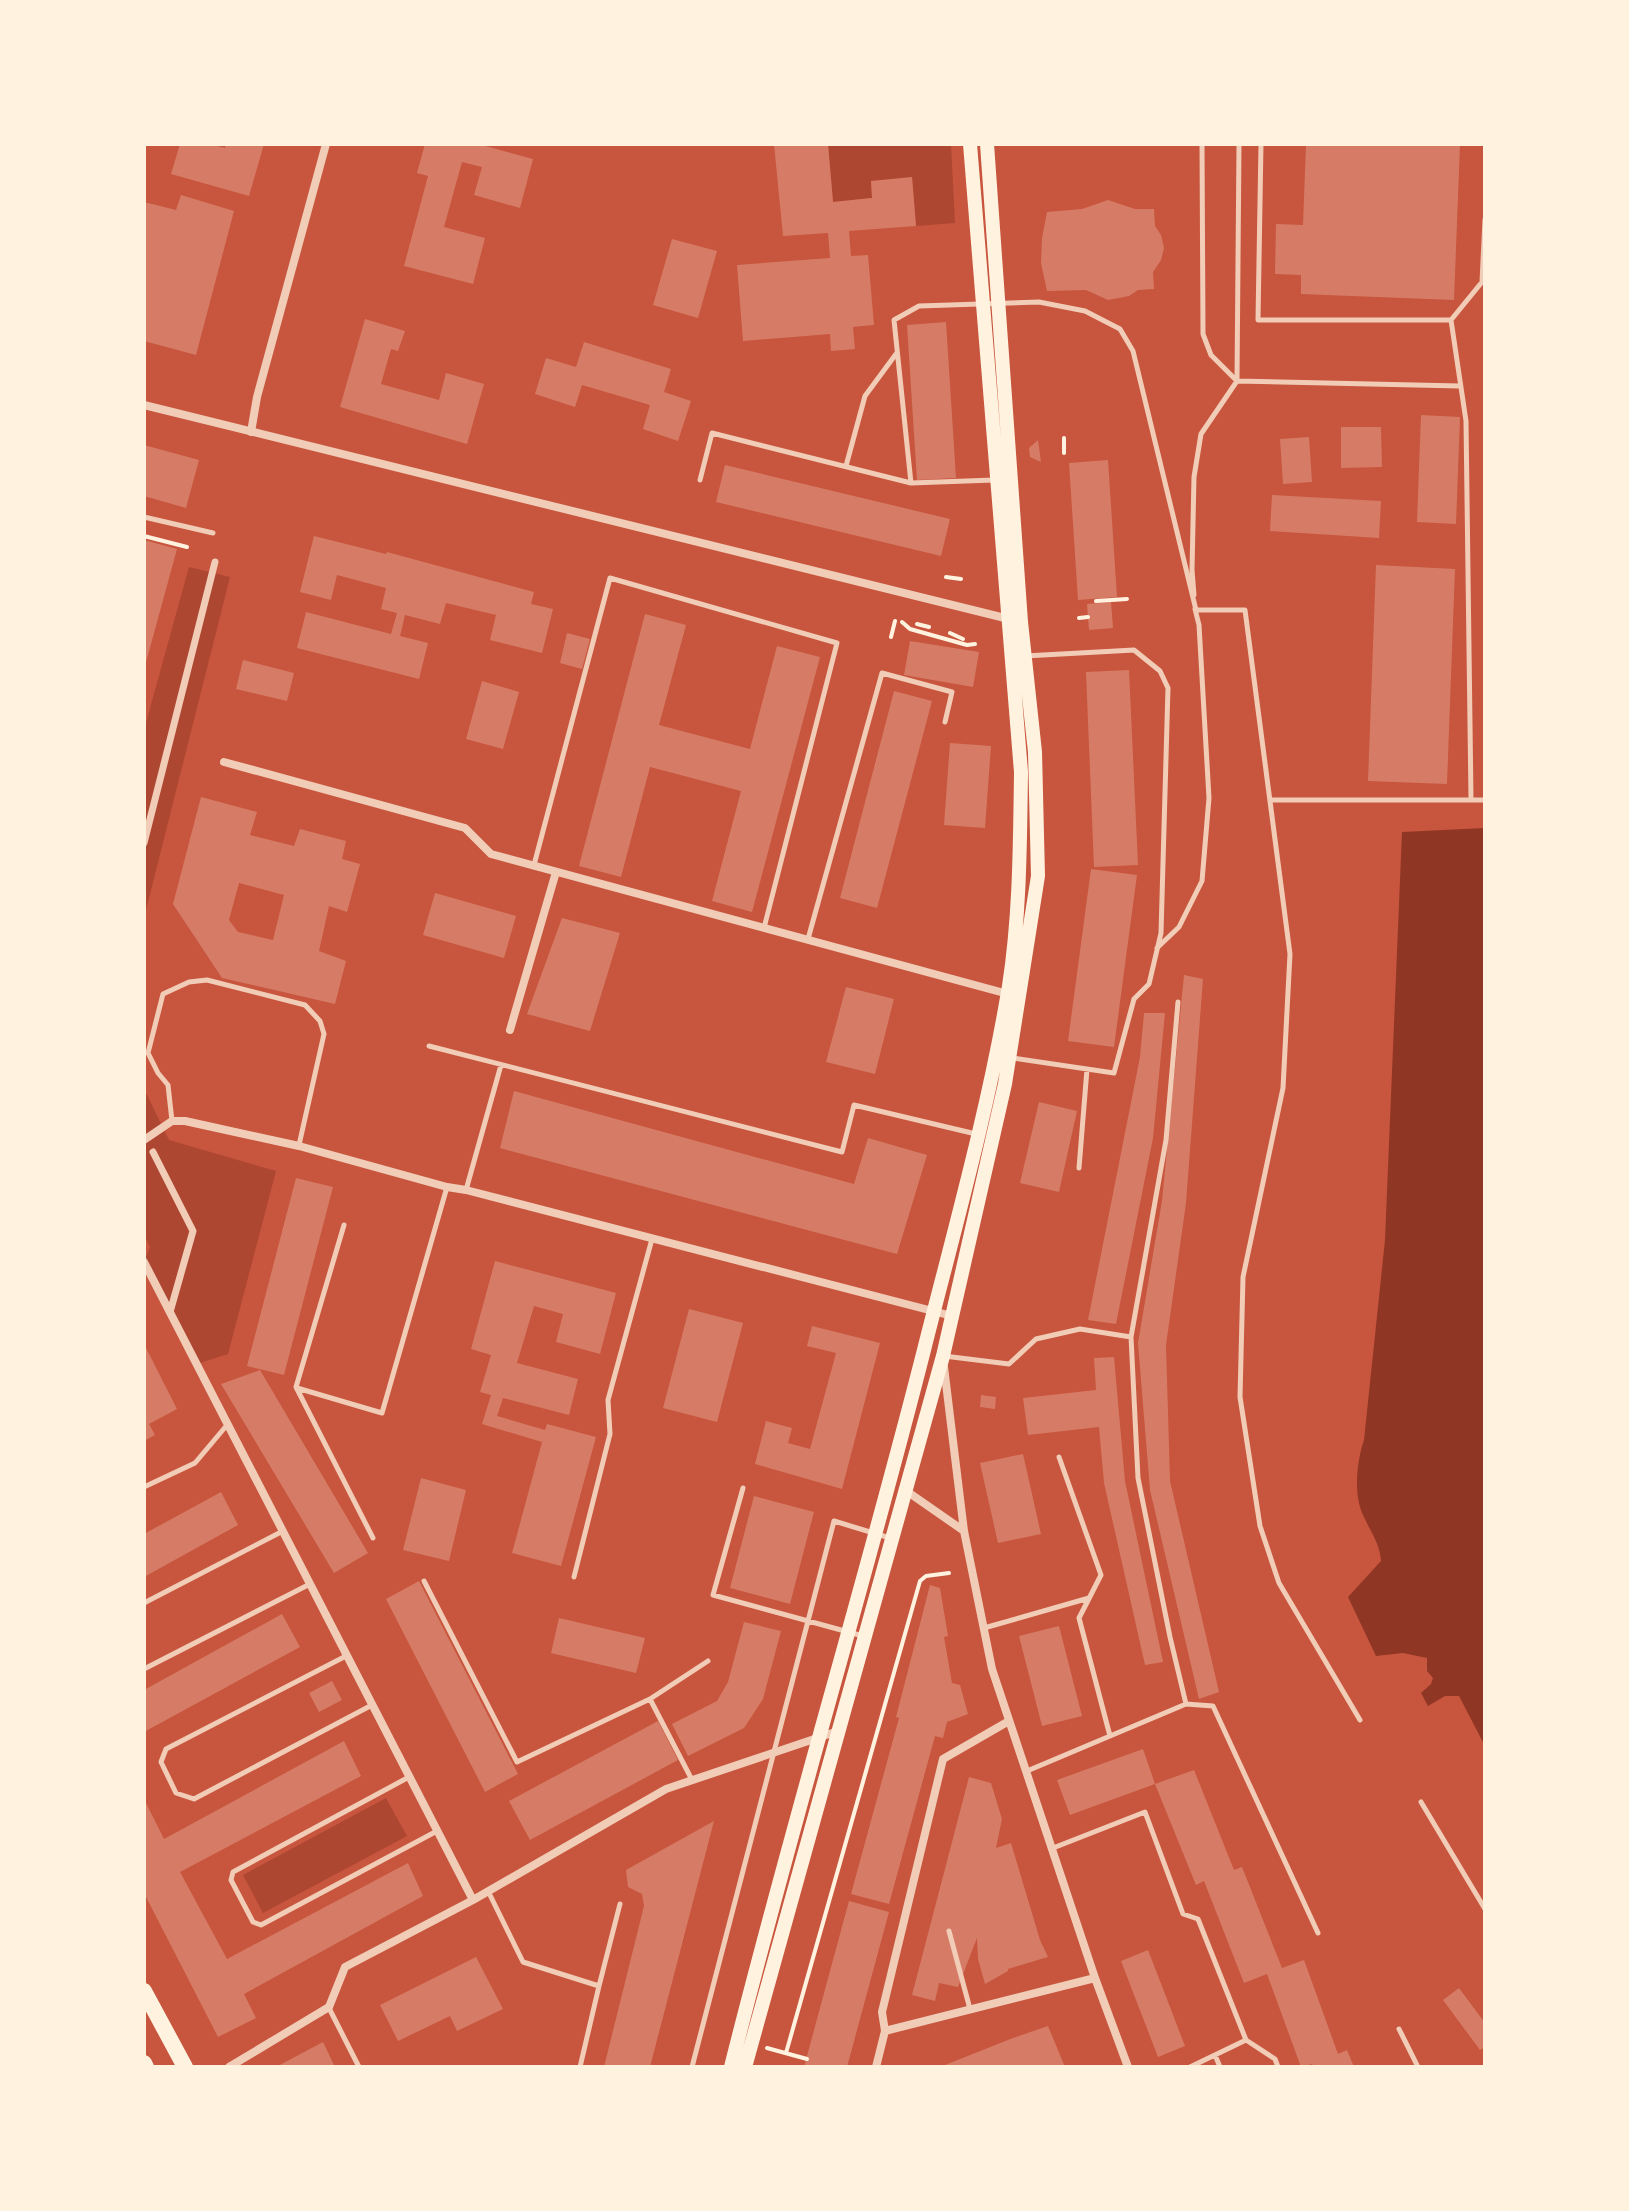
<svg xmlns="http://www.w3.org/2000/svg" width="1629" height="2211" viewBox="0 0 1629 2211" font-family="Helvetica,sans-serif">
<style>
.green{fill:#ae4732}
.water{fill:#8f3625}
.building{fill:#d67c66;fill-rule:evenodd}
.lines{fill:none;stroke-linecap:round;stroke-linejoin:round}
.path{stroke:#fff3e0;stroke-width:4}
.service{stroke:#f1ccb7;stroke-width:5}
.pedestrian{stroke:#f1ccb7;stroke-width:7}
.minor{stroke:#f1ccb7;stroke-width:8}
.secondary{stroke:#fff3e0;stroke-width:14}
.primary{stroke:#fff3e0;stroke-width:16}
</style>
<rect width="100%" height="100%" fill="#c8553d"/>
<path class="green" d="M828,144H951L955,223L916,226L912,178L871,181L872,198L833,202Z
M189,567L230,577L144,918V730Z
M144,1094L147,1095L169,1140L276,1171L228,1354L197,1364L144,1262L150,1247L144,1234Z
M386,1798L407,1836L263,1913L243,1875Z"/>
<path class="water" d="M1485,828V1746L1459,1696H1445L1428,1706L1421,1693L1431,1684L1433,1678L1427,1671V1658L1403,1653L1376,1656L1348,1597L1381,1561C1380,1543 1370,1531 1363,1515C1353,1494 1357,1460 1364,1440L1385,1240L1402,832Z"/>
<path class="building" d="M180,144H209L225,148L226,144H264L249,196L171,174Z
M425,144H478L533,159L520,208L474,195L482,167L462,162L444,227L485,238L473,284L404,266L428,176L417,173Z
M774,144H828L833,202L872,198L871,181L912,177L916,226L849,231L851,256L868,255L874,325L853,327L855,349L831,351L830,334L743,341L737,265L830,258L828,233L783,236Z
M1306,144H1460L1454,300L1301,294V275L1275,274L1276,224L1303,225Z
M181,195L234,211L196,355L144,341V202L176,210Z
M1108,200L1135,209H1154L1155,226L1161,235L1164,248L1161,260L1153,272L1154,289L1138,290L1129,296L1108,300L1086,290L1047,291L1041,263L1042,238L1047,212L1082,209Z
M672,239L717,251L698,318L653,305Z
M365,319L405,331L398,351L391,349L381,384L439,400L446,373L484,384L467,444L340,407Z
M946,322L956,478L917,480L907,325Z
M584,342L671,369L664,392L691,401L678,441L643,429L650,405L582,385L575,407L535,394L546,358L576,367Z
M1421,415L1460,417L1456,524L1417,522Z
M1341,427H1381L1382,467L1341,468Z
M1309,437L1312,482L1283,484L1280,439Z
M1038,440L1041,462L1030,457L1029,448Z
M144,445L199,460L186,508L144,496Z
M1108,460L1117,597L1078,600L1069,463Z
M725,465L950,519L941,556L716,502Z
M1272,495L1381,501L1379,538L1270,531Z
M314,536L386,554L387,552L534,592L531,604L553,609L542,653L490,640L496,615L446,603L440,624L405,615L400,636L428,643L419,679L297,648L306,612L391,634L397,613L381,609L386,588L337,575L331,600L300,592Z
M144,540L177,549L145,666H144Z
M1376,565L1455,569L1447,784L1368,781Z
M1111,602L1113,628L1089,630L1087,604Z
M645,614L686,625L659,725L750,749L777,646L820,657L752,912L712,901L741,791L650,767L621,877L579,866Z
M567,633L590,639L582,669L560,663Z
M910,641L979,652L973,687L904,675Z
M243,660L294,673L287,701L236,689Z
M1129,670L1138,865L1094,867L1086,672Z
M482,681L519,692L503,749L466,739Z
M894,691L932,701L877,908L840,898Z
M950,743L991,746L985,828L944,825Z
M201,797L257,812L250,835L294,846L300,829L346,841L342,859L360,864L347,912L329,906L319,951L346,961L335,1004L222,978L173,904ZM239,883L284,895L273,940L238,932L229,920Z
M1091,869L1137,875L1114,1047L1068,1041Z
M435,893L516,916L504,958L423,935Z
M562,918L620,933L590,1031L527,1014Z
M1184,975L1203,979L1186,1203L1166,1345L1170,1481L1219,1692L1199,1699L1150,1490L1138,1343L1162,1201Z
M846,987L894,999L875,1074L826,1062Z
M1144,1013H1165L1153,1138L1116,1324L1088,1320L1140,1057Z
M514,1091L854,1184L868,1138L927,1155L897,1254L500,1148Z
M1039,1102L1077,1111L1059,1192L1020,1183Z
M296,1178L333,1187L284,1375L247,1366Z
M495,1261L616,1293L600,1354L556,1342L563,1314L534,1306L517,1363L578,1379L569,1415L503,1398L497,1416L545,1430L547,1424L596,1437L561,1566L512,1553L542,1442L482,1424L491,1395L480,1392L491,1355L471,1349Z
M689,1309L743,1323L717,1422L663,1408Z
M812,1326L880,1343L842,1489L755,1464L766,1421L792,1428L788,1443L810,1449L836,1353L807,1346Z
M144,1344L177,1409L149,1424L155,1435L144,1441Z
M1114,1357L1125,1481L1163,1662L1145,1665L1104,1483L1099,1427L1028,1435L1023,1398L1096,1390L1094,1358Z
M260,1370L368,1553L334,1573L221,1384Z
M981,1395L996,1397L995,1409L980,1407Z
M1023,1454L1041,1534L998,1543L980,1463Z
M421,1478L466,1490L449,1561L403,1550Z
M221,1492L238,1525L144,1577V1534Z
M754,1496L814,1512L790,1604L730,1588Z
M419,1581L518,1774L485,1792L386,1599Z
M930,1585L940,1588L948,1636L944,1637L952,1683L960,1685L968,1714L947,1722L943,1738L935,1736L889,1904L851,1894L899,1718L896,1717Z
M282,1614L300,1647L144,1732V1690Z
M559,1618L645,1638L636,1673L551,1653Z
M744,1622L781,1631L763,1699L744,1728L688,1756L672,1724L717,1701L728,1682Z
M1059,1626L1082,1716L1042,1726L1019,1636Z
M332,1681L342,1700L319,1712L309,1693Z
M658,1721L678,1760L530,1840L509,1801Z
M344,1741L361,1776L180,1872L227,1959L408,1863L423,1896L244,1994L256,2018L218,2037L144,1893V1799L164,1839Z
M1143,1749L1155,1784L1070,1815L1057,1780Z
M1194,1770L1234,1870L1242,1867L1282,1968L1304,1960L1338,2054L1347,2050L1354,2067H1314L1312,2064L1301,2067L1267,1974L1244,1983L1204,1881L1196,1885L1155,1784Z
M969,1777L991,1783L1002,1819L996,1848L1011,1843L1040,1940L1048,1957L1008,1969V1971L985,1984L978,1959L977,1938L958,1987L939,1983L935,2001L912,1995Z
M714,1821L650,2067H604L644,1906L642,1894L628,1887L626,1870Z
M849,1901L889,1912L847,2067H804Z
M1148,1950L1185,2046L1158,2057L1121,1961Z
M476,1957L503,2009L457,2031L450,2016L398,2041L380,2005Z
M1459,1988L1485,2023V2047L1480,2050L1443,2000Z
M1048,2026L1065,2067H940L1013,2038Z
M323,2042L335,2067H276Z"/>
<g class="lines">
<path class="path" d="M1064,438V453
M144,536L187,547
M946,577L961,579
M1096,601L1127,599
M1079,618L1088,617
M902,622L910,629L967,645L975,644
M917,624L929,627
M950,633L963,639
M891,637L895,621
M767,2048L807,2059
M786,2053L920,1581L926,1576L949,1573"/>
<path class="service" d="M1202,144L1203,334L1211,355L1237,381L1460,386
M1261,144L1258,320H1451
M846,466L865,396L896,354
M700,480L712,433L911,483L894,320L919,306L1039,302L1085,311L1120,329L1133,351L1196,610H1245L1290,954L1283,1088L1243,1277L1240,1397L1260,1526L1279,1583L1360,1720
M911,483L994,480
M144,517L213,533
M1194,595L1192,570L1194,477L1201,434L1237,381L1239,144
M1471,799L1466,421L1451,320L1482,282L1485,219
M1270,800H1485
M534,865L610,578L837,643L764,928
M808,939L882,673L952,692L945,722
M1157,948L1179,927L1202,881L1209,798L1199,625L1195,609
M429,1046L842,1152L854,1105L976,1134
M1013,1058L1114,1073L1134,999L1149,984L1161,933L1168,688L1160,671L1134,650L1025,656
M172,1121L168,1085L158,1073L148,1053L163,994L189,982L207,980L305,1005L320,1021L324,1034L299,1145
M1079,1168L1087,1069
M466,1190L501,1065
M344,1225L296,1387L373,1538
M944,1356L1009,1364L1036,1339L1080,1329L1131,1337
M297,1388L382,1413L447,1187
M1059,1457L1101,1575L1079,1618L1110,1736
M144,1487L195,1463L227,1425
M743,1488L713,1595L863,1636
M574,1577L610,1434L608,1400L652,1239
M424,1581L517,1762L650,1699L708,1661
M144,1603L283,1531
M984,1628L1089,1598
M346,1656L166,1749L161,1762L176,1793L194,1799L372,1705
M144,1669L310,1584
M650,1699L692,1780
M1186,1704L1213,1706L1318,1933
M1027,1771L1186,1704L1170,1637L1138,1478L1131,1337L1166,1140L1178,1002
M409,1777L233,1872L231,1880L253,1922L261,1925L437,1831
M1421,1802L1485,1909
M1053,1848L1145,1812L1183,1914L1198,1919L1246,2040L1275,2059L1278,2067
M488,1891L523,1962L599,1986L580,2067
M949,1931L970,2009
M599,1986L620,1904
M329,2008L359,2067
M1399,2029L1418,2067
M1215,2055L1220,2067
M692,2067L834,1521L890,1538
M1190,2067L1246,2040"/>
<path class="pedestrian" d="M144,843L215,562
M153,1152L193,1231L170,1312"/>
<path class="minor" d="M144,405L1009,619
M251,432L257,397L326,144
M224,762L465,828L491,854L1008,994
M510,1030L556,872
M144,1140L172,1121H185L299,1146L447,1187L466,1190L952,1316
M144,1262L473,1900
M944,1367L964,1531L992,1669L1095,1978L1128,2067
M905,1490L964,1531
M885,2031L1095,1978
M229,2067L329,2007L345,1967L473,1900L666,1789L838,1731
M876,2067L885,2031L882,2012L943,1759L1009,1721"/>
<path class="secondary" d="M731,2067C791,1827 863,1590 924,1350C954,1231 989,1107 1009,986C1020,915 1020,843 1021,772L970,144
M745,2067L943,1356L1005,1084L1038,876L1035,752L1021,622L987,144"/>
<path class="primary" d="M144,1991L185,2067
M144,2063L146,2067"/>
</g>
<rect width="1629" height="2211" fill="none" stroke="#fff3e0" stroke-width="292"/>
</svg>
